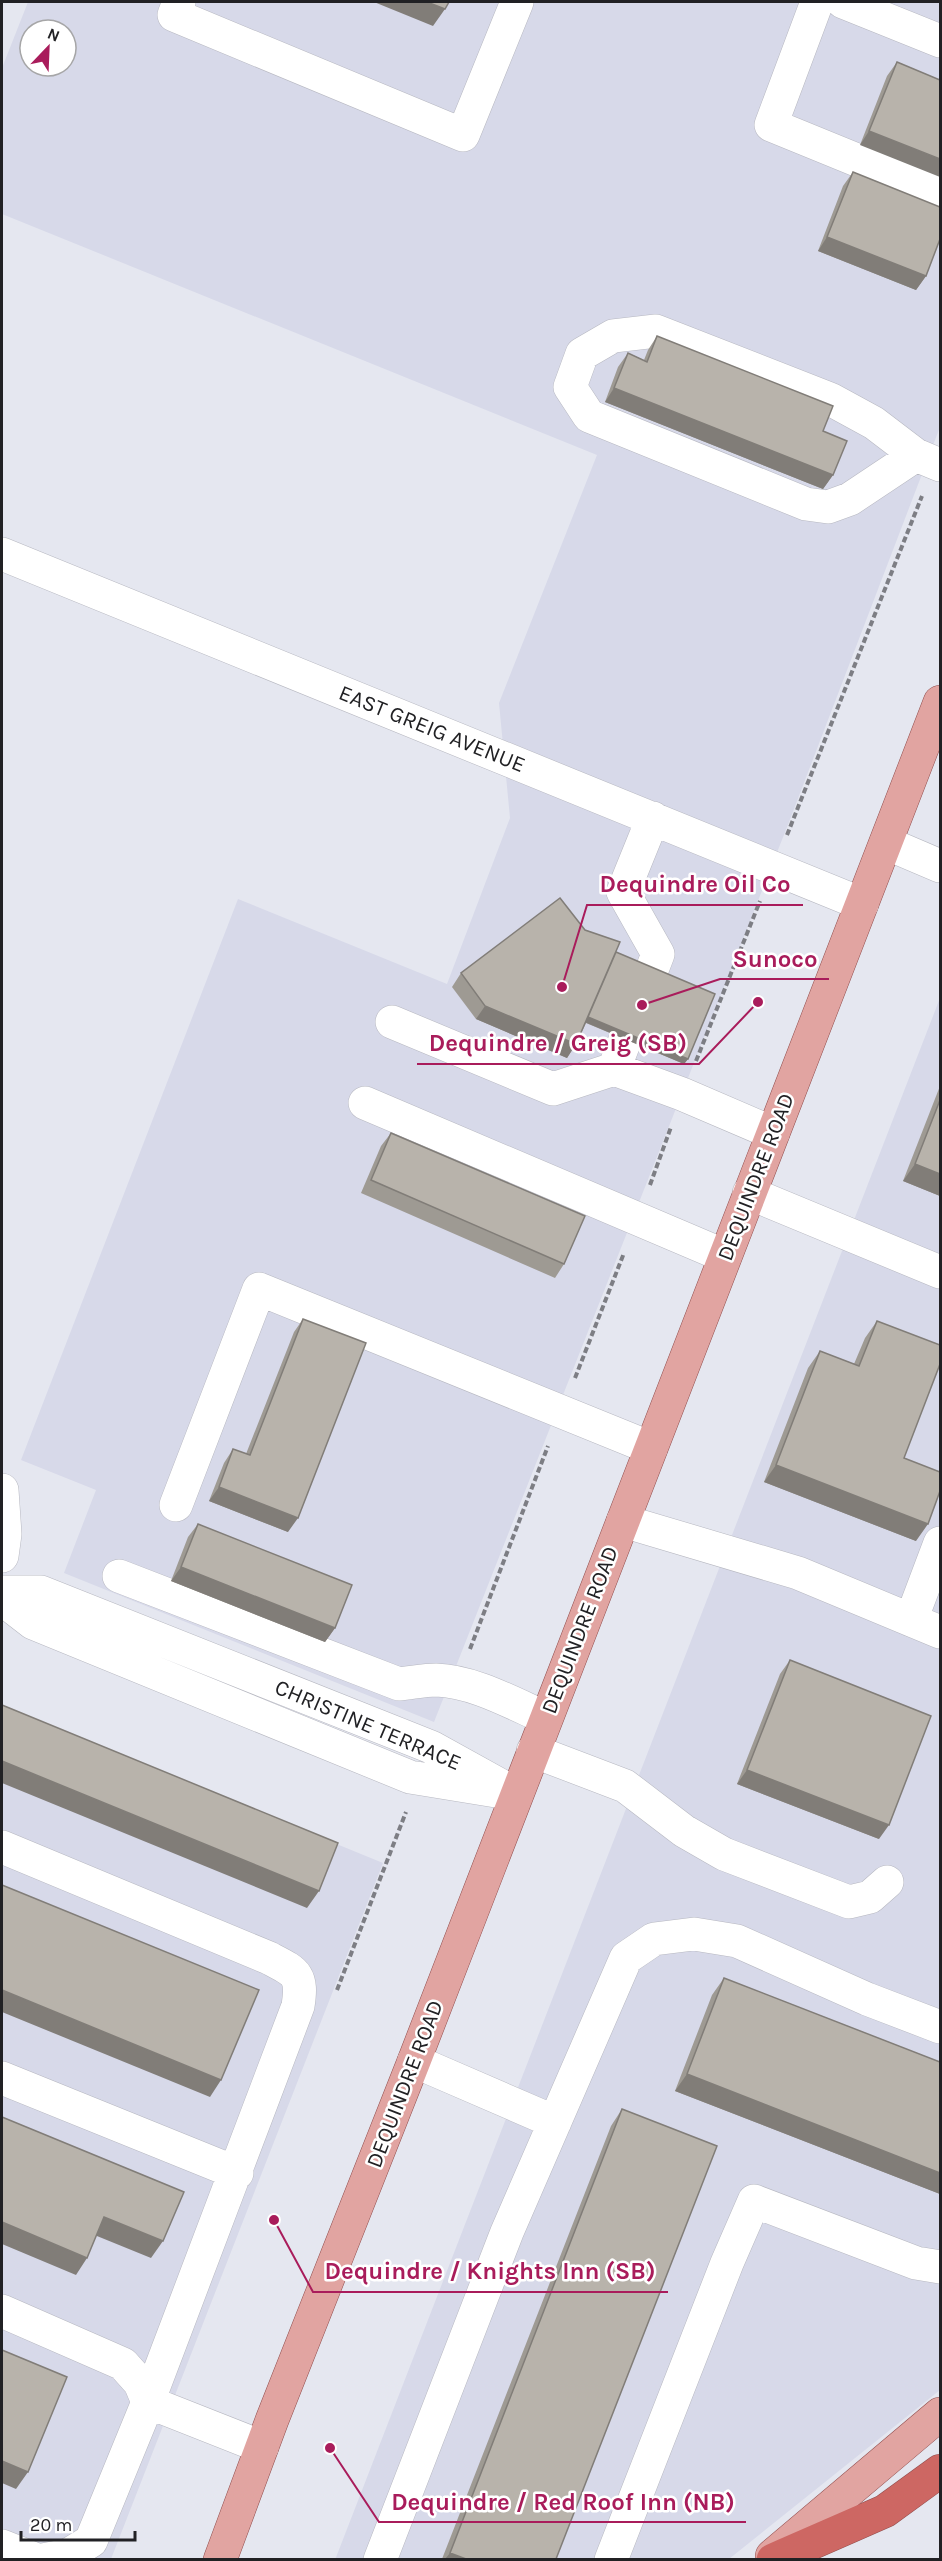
<svg xmlns="http://www.w3.org/2000/svg" width="942" height="2561" viewBox="0 0 942 2561" font-family="Karla,sans-serif">
<style>
.built{fill:#d7d9e9;fill-rule:evenodd}
.lines{fill:none;stroke-linecap:round;stroke-linejoin:round}
.minor-casing{stroke:#b7b8c1;stroke-width:34}
.major-casing{stroke:#914e4d;stroke-width:34}
.highway-casing{stroke:#914e4d;stroke-width:34}
.path{stroke:#7d7e84;stroke-width:4;stroke-dasharray:6 3;stroke-linecap:butt}
.minor{stroke:#fff;stroke-width:33}
.major{stroke:#e1a4a1;stroke-width:33}
.highway{stroke:#cd6763;stroke-width:33}
.wall{fill:#9e9a93}
.shaded-wall{fill:#817d78}
.building{fill:#b8b3ab;stroke:#817d78;stroke-width:1.5}
.labels{text-anchor:middle;dominant-baseline:central;stroke-width:5;stroke-linejoin:round;paint-order:stroke}
.street-label{font-size:22px;fill:#212124;stroke:#fff}
.leader{fill:none;stroke:#a91c5b;stroke-width:2}
.callout-dot{fill:#a91c5b;stroke:#fff;stroke-width:2}
.callout-label{font-size:24px;text-anchor:middle;font-weight:bold;fill:#a91c5b;stroke:#fff;stroke-width:5;stroke-linejoin:round;paint-order:stroke}
</style>
<rect width="100%" height="100%" fill="#e5e7f0"/>
<path class="built" d="M28,2H940V427L789,822L434,1722L64,1573L96,1490L21,1460L238,899L447,984L510,818L499,703L597,455L2,214V68ZM30,30H66V66H30Z
M940,998V2390L729,2559L335,2560Z
M2,1707L383,1863L111,2559H2Z"/>
<g class="lines">
<defs>
<path id="minor" d="M179,2L174,15L463,135L517,2
M817,2L771,125L940,194
M843,2L940,41
M916,455L850,499L828,507L806,504L589,416L570,387L582,354L613,336L656,331L830,399L874,423L916,455L940,465
M2,554L862,904
M653,818L623,892L658,954L614,1069L682,1094L773,1133
M886,843L940,866
M392,1022L553,1089L614,1069
M365,1103L725,1256
M749,1193L940,1272
M2,1490L5,1534L2,1556
M176,1505L259,1289L651,1448
M623,1521L798,1573L940,1632
M119,1576L399,1684C411,1683 424,1680 436,1680C473,1681 512,1703 546,1718
M2,1592H41L431,1747L516,1794
M2,1599L33,1623L410,1777L496,1791
M911,1620L940,1543
M533,1751L625,1786L684,1831L724,1854L849,1902L870,1897L887,1882
M2,1847L269,1958C296,1972 303,1974 298,2006L148,2402
M414,2061L555,2122
M2,2078L237,2173
M2,2311L123,2364L140,2383L148,2402
M2,2546L37,2560
M43,2560L68,2555L91,2541L148,2402L262,2447
M380,2560L507,2232L626,1958L654,1939L694,1934L737,1941L867,1999L940,2027
M611,2560L727,2263L754,2201L916,2263L940,2267"/>
<path id="major" d="M772,2556L940,2414
M220,2560L272,2420L414,2061L940,702"/>
<path id="highway" d="M773,2560L885,2511L940,2471"/>
</defs>
<use href="#minor" class="minor-casing"/>
<use href="#major" class="major-casing"/>
<use href="#highway" class="highway-casing"/>
<path class="path" d="M787,835L922,496
M696,1061L760,901
M650,1185L671,1127
M575,1378L624,1253
M470,1649L548,1446
M337,1990L406,1812"/>
<use href="#minor" class="minor"/>
<use href="#major" class="major"/>
<use href="#highway" class="highway"/>
</g>
<path class="wall" d="M897,62L940,80L860,145L887,76Z
M853,172L926,276L916,290L818,251L843,186Z
M657,336L823,431L833,475L823,489L605,402L618,367L628,353L644,360L648,350Z
M585,930L616,952L688,1059L684,1064L586,1023L576,1044L567,1058L476,1019L452,987L461,973Z
M940,1086V1196L903,1181Z
M391,1133L564,1264L555,1278L361,1193L381,1146Z
M303,1319L288,1532L209,1501L224,1463L233,1449L246,1454L294,1332Z
M877,1321L904,1458L916,1541L764,1482L808,1368L820,1351L854,1364L865,1338Z
M198,1524L335,1628L325,1642L171,1581L188,1537Z
M790,1660L879,1839L737,1784L780,1674Z
M724,1978L940,2062V2194L675,2091L712,1995Z
M622,2109L556,2559H442L611,2126Z"/>
<path class="shaded-wall" d="M374,2H427L445,9L433,26Z
M869,131L940,159V177L860,145Z
M827,237L926,276L916,290L818,251Z
M614,388L833,475L823,489L605,402Z
M485,1006L576,1044L567,1058L476,1019Z
M586,1016L688,1059L684,1064L582,1021Z
M915,1164L940,1174V1196L903,1181Z
M776,1465L928,1524L916,1541L764,1482Z
M219,1487L298,1518L288,1532L209,1501Z
M181,1567L335,1628L325,1642L171,1581Z
M2,1761L319,1891L307,1908L2,1783Z
M747,1770L889,1825L879,1839L737,1784Z
M2,1990L221,2080L210,2097L2,2012Z
M687,2074L940,2173V2194L675,2091Z
M104,2217L163,2241L151,2258L92,2234Z
M2,2222L87,2258L76,2275L2,2244Z
M2,2461L28,2472L16,2489L2,2483Z
M450,2553L466,2559H445Z"/>
<path class="building" d="M427,2H449L445,9Z
M897,62L940,80V159L869,131Z
M853,172L940,207V239L926,276L827,237Z
M657,336L833,406L823,431L847,441L833,475L614,388L628,353L647,362Z
M560,898L585,930L620,942L576,1044L485,1006L461,973Z
M616,952L715,994L688,1059L588,1017Z
M940,1100V1174L915,1164Z
M391,1133L585,1216L564,1264L371,1180Z
M303,1319L366,1343L298,1518L219,1487L233,1449L250,1455Z
M877,1321L940,1345V1364L904,1458L940,1472V1491L928,1524L776,1465L820,1351L859,1366Z
M198,1524L352,1585L335,1628L181,1567Z
M790,1660L931,1716L889,1825L747,1770Z
M2,1705L338,1843L319,1891L2,1761Z
M2,1885L259,1990L221,2080L2,1990Z
M724,1978L940,2062V2173L687,2074Z
M622,2109L717,2146L556,2559H466L450,2553Z
M2,2117L184,2192L163,2241L104,2217L87,2258L2,2222Z
M2,2350L67,2377L28,2472L2,2461Z"/>
<g class="labels">
<g class="street-label">
<text transform="translate(432 729) rotate(22)">EAST GREIG AVENUE</text>
<text transform="translate(756 1177) rotate(-69)">DEQUINDRE ROAD</text>
<text transform="translate(580 1630) rotate(-69)">DEQUINDRE ROAD</text>
<text transform="translate(368 1725) rotate(23)">CHRISTINE TERRACE</text>
<text transform="translate(405 2084) rotate(-69)">DEQUINDRE ROAD</text>
</g>
</g>
<path class="leader" d="M562 987L587 905H803M642 1005L720 979H829M758 1002L699 1064H417M274 2220L313 2292H668M330 2448L379 2522H746"/>
<g class="callout-dot">
<circle cx="562" cy="987" r="6"/>
<circle cx="642" cy="1005" r="6"/>
<circle cx="758" cy="1002" r="6"/>
<circle cx="274" cy="2220" r="6"/>
<circle cx="330" cy="2448" r="6"/>
</g>
<g class="callout-label">
<text x="695" y="892">Dequindre Oil Co</text>
<text x="775" y="967">Sunoco</text>
<text x="558" y="1051">Dequindre / Greig (SB)</text>
<text x="490" y="2279">Dequindre / Knights Inn (SB)</text>
<text x="563" y="2510">Dequindre / Red Roof Inn (NB)</text>
</g>
<rect width="942" height="2561" fill="none" stroke="#212124" stroke-width="6"/>
<g transform="translate(48 48) rotate(23)"><circle r="28" fill="#ffffff" stroke="#a6a6a7" stroke-width="1.5"/>
<path d="M0-4.5L10 22L0 15L-10 22Z" fill="#a91c5b"/>
<text y="-9" font-size="16" font-weight="bold" text-anchor="middle" fill="#212124">N</text>
</g>
<path d="M21 2531v9h114v-9" fill="none" stroke="#212124" stroke-width="3"/>
<text x="30" y="2531" font-size="18" fill="#212124" stroke="#ffffff" stroke-width="4.5" paint-order="stroke">20 m</text>
</svg>
